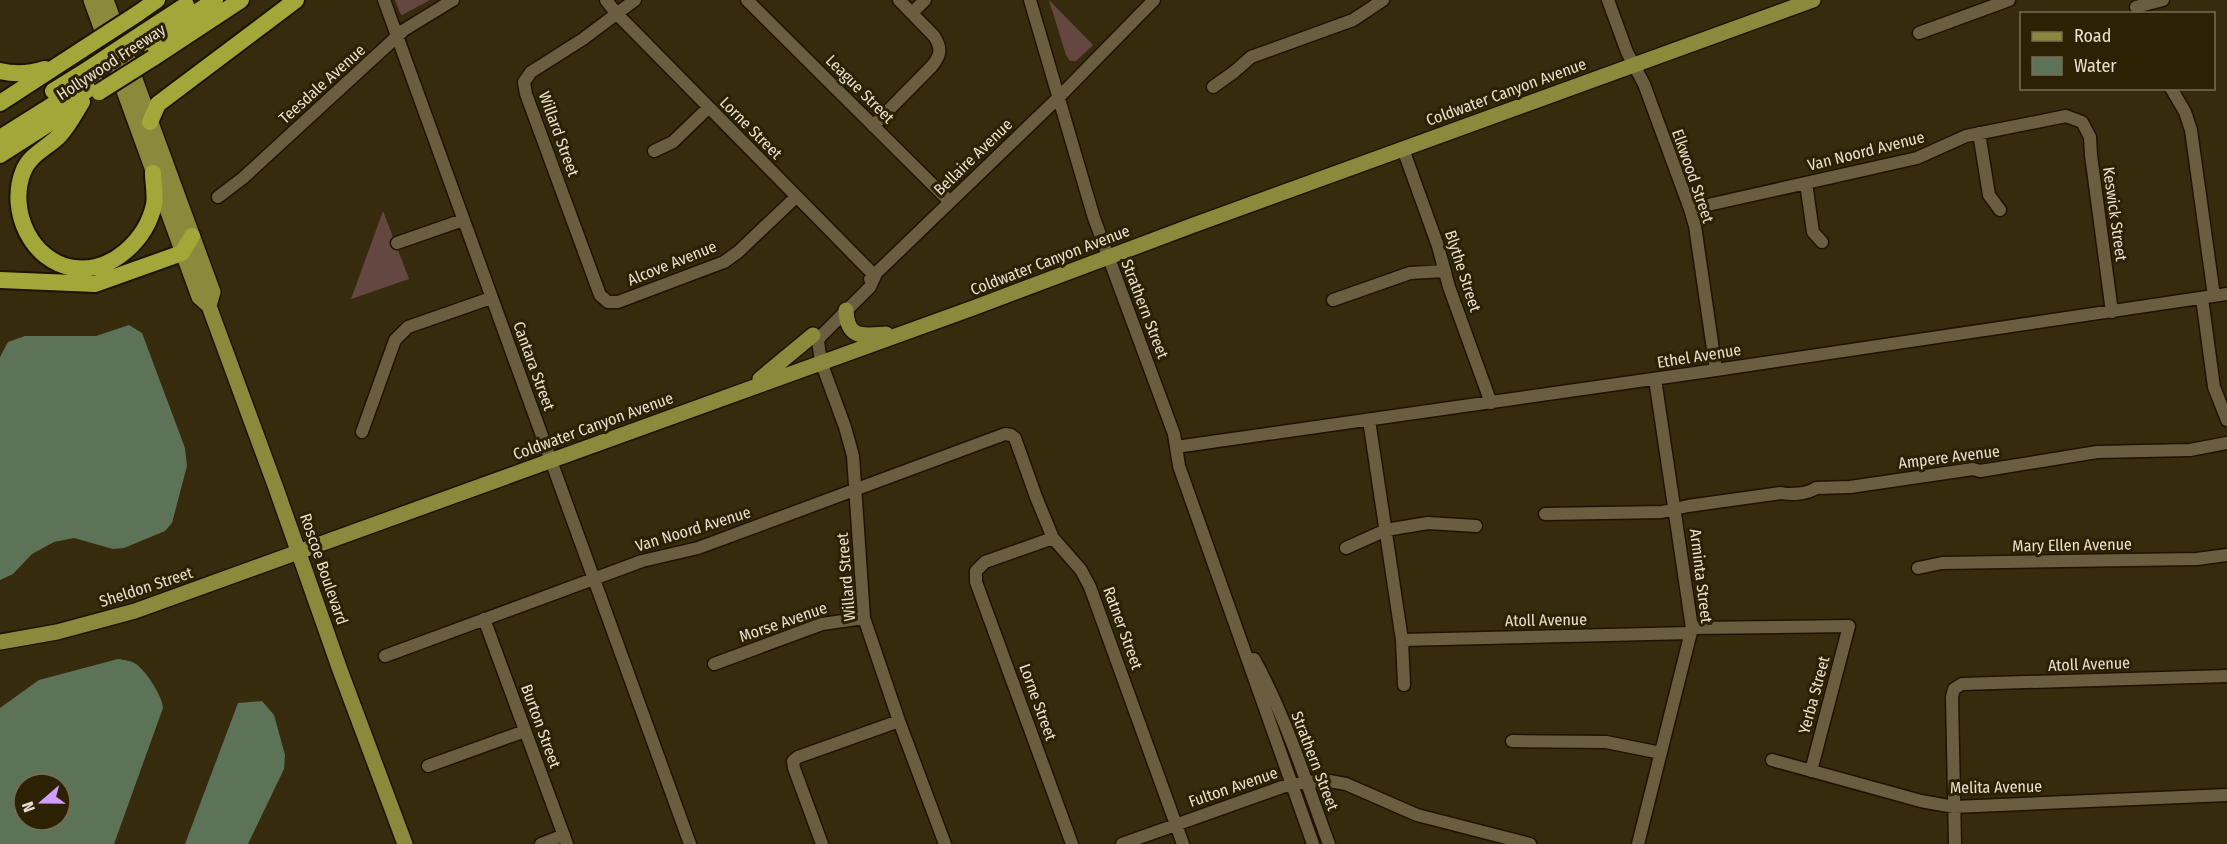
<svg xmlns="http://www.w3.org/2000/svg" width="2227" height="844" viewBox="0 0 2227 844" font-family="'Fira Sans Condensed',sans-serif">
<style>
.green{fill:#654741}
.water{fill:#5c7357;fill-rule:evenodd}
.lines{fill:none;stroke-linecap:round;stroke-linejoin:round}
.minor-casing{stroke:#1e1300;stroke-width:15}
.major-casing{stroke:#1e1300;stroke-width:18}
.highway-casing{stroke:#1e1300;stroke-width:20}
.minor{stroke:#6b5d40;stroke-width:12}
.major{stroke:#8b893b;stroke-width:15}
.highway{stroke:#a1a738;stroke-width:16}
.highway-bridge-casing{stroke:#1e1300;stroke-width:20;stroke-linecap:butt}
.highway-bridge{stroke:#a1a738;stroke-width:16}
.labels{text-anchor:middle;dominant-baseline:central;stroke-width:6;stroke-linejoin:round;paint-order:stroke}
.street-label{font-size:16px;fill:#e8e0d0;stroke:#2d2104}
</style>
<rect width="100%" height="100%" fill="#372b0e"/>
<path class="green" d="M395,0H430L402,15L400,13Z
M1049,0L1093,45L1076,61H1070L1066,55Z
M383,211L409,279L351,299Z"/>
<path class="water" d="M129,325L142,333L185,448L187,466L172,523L165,531L124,548L113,549L74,538L54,542L32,554L13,574L0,580V357L8,342L25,336H96Z
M118,659C124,660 130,660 136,664C146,671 163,697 163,708L114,844H0V708L39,680ZM24,784H60V820H24Z
M262,701L274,715L285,755L284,769L248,844H185L238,703Z"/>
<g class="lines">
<defs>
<path id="minor" d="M384,0L690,844
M606,0L616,13L875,276
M635,0L583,39L531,72L524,82L526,94L600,295L608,302H618L724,262L738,252L796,197
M747,0L950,202
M1030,0L1094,218L1174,434L1179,466L1313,844
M1608,0L1627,52L1644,84L1690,209L1695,226L1716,370
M2136,7L2163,0
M912,13L925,0
M1919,33L2009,0
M1213,87L1234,72L1251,57L1353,20L1383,0
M2171,88L2185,112L2191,130L2214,296
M873,126L932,66C941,55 942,48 934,36L899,0
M1979,133L1989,195L2000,210
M1403,149L1438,246L1449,287L1491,403
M654,151L673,142L708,108
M1806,183L1813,232L1822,242
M218,197L243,178L404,30L453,0
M1690,209L1917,158L1966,136L2066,116L2082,122L2090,137L2091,155L2112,312
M397,243L463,220
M875,276L870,287L821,336L818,341L821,362L845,427L853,456L864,618L899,721L945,844
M870,279L1059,97L1154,0
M2202,298L2214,387L2227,420
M1333,300L1410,273L1445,271
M1369,420L1402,640L1404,685
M362,432L395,340L408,327L491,298
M1176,447L1716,370L2227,294
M1545,514L1662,512L1688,506L1781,493C1790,495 1808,494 1816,488L1850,487L1973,469L1980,471L2097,452L2190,450L2227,443
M1053,538L985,562L976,571V582L1072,844
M1346,548L1386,530L1428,523L1476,526
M1918,568L1942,563L2197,559L2227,555
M484,619L567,844
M1692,628L1849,626L1811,771
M1402,640L1691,633
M385,656L642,561L698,548L1005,434L1011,435L1015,438L1036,497L1053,538L1081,570L1090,587L1183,844
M1254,659C1286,717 1306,782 1329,844
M714,664L822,624L864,618
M1512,741L1606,742L1661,753
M1772,760L1921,801L1954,807L2227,795
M428,766L525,731
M541,844L564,835
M822,844L794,768L793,761L798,757L899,721
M1122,844L1282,787L1306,782L1329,781L1346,784L1417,815L1530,844
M1638,844L1692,628L1655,379
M1955,844L1952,697L1954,689L1962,684L2227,676"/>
<path id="major" d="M91,0L199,297L209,306L276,488L340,670L405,844
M106,0L213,292L209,306
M846,310C847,339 862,336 886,334
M760,379L813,335
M0,642L57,632L135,611L973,308L1191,226L1813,0"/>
<path id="highway" d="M137,14L157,0
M143,33L186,5
M148,44L215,0
M153,58L241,0
M0,71C16,75 29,74 45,69
M53,91L90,68
M82,102C75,113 68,127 59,136C47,148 29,155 23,172C8,210 31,262 74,268C112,273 146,240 154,205C156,195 153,183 153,173
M0,103L83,49
M66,104L96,84
M150,122L158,104L296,0
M0,138L73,92
M0,155L75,107
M0,280L95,284L182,253L192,236"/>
</defs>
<use href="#minor" class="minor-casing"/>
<use href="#major" class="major-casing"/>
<use href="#highway" class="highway-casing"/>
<use href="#minor" class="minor"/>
<use href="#major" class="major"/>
<use href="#highway" class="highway"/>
<defs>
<path id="highway-bridge" d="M83,49L137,14
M90,68L143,33
M99,92L153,58"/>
</defs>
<use href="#highway-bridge" class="highway-bridge-casing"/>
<use href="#highway-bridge" class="highway-bridge"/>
</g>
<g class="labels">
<g class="street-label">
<text transform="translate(111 62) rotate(-33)">Hollywood Freeway</text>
<text transform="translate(322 84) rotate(-42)">Teesdale Avenue</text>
<text transform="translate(860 89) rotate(45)">League Street</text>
<text transform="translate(1506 92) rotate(-20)">Coldwater Canyon Avenue</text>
<text transform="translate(751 128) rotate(45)">Lorne Street</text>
<text transform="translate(559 134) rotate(70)">Willard Street</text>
<text transform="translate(1866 151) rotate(-14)">Van Noord Avenue</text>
<text transform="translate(973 157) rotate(-44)">Bellaire Avenue</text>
<text transform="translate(1693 176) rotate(71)">Elkwood Street</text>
<text transform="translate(2115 214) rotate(82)">Keswick Street</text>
<text transform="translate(1050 260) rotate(-21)">Coldwater Canyon Avenue</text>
<text transform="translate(672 263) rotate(-22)">Alcove Avenue</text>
<text transform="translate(1463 271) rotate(72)">Blythe Street</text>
<text transform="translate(1145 309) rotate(69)">Strathern Street</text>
<text transform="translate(1699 356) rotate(-9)">Ethel Avenue</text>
<text transform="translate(534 366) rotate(70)">Cantara Street</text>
<text transform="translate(593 426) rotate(-20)">Coldwater Canyon Avenue</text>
<text transform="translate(1949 457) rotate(-7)">Ampere Avenue</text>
<text transform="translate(693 529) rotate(-17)">Van Noord Avenue</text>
<text transform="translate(2072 545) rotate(-1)">Mary Ellen Avenue</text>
<text transform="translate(324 569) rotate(71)">Roscoe Boulevard</text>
<text transform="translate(1701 576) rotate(83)">Arminta Street</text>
<text transform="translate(846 577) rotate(-95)">Willard Street</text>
<text transform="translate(146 587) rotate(-18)">Sheldon Street</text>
<text transform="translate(1546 620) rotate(-1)">Atoll Avenue</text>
<text transform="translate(783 622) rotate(-19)">Morse Avenue</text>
<text transform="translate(1123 628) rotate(70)">Ratner Street</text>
<text transform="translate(2089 664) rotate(-2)">Atoll Avenue</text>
<text transform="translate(1814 695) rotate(-75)">Yerba Street</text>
<text transform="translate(1038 702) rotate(70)">Lorne Street</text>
<text transform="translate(541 726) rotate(70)">Burton Street</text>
<text transform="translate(1315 761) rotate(69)">Strathern Street</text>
<text transform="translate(1233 787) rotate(-19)">Fulton Avenue</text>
<text transform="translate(1996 787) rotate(-1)">Melita Avenue</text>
</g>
</g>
<rect x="2020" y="12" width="195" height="78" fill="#2d2104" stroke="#786d56" stroke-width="1.5"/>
<rect x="2032" y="32" width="30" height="9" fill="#8b893b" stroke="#786d56" stroke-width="1.5"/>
<text x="2074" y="42" font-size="18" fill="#e8e0d0">Road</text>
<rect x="2032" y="57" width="30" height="18" fill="#5c7357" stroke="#786d56" stroke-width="1.5"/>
<text x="2074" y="72" font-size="18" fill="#e8e0d0">Water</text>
<g transform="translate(42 802) rotate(250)"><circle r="28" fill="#2d2104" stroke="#786d56" stroke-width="1.5"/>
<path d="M0-4.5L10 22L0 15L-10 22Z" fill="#d29dfd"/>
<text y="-9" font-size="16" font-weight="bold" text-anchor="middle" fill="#e8e0d0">N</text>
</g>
</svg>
